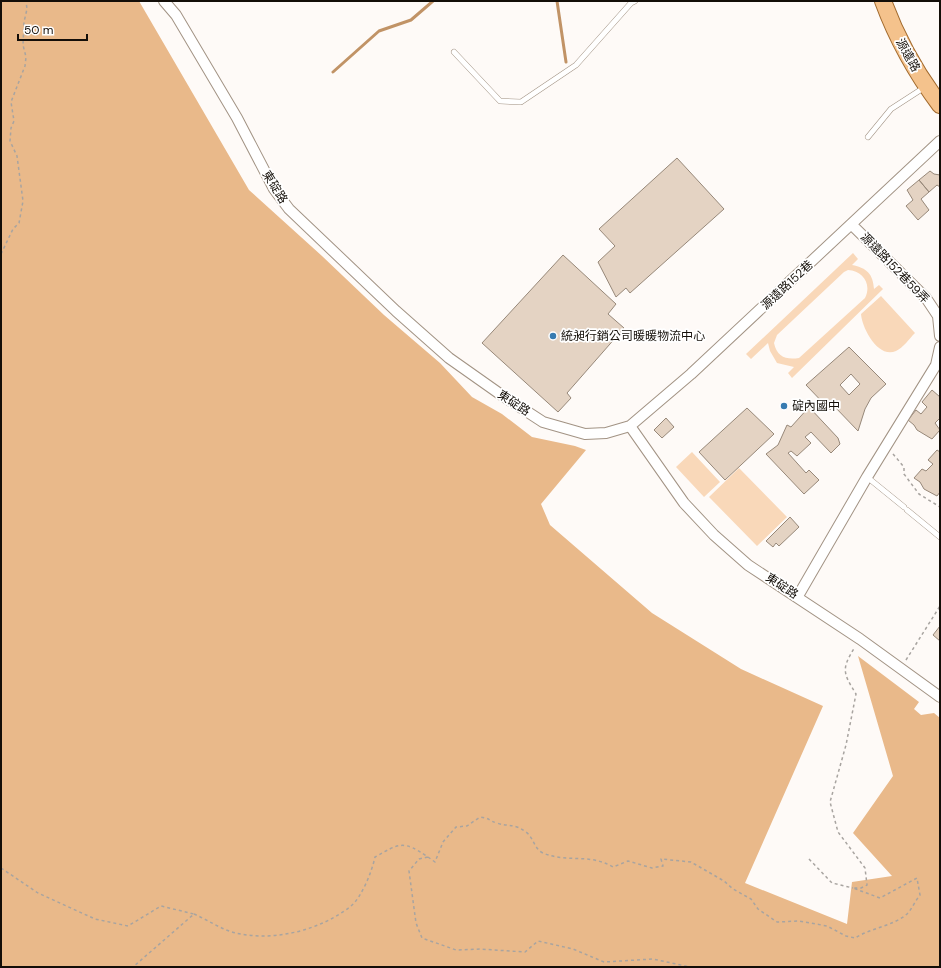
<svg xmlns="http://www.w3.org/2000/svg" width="941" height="968" viewBox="0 0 941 968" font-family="'DM Sans','Noto Sans TC',sans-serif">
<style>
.green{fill:#f9d8b9;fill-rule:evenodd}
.forest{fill:#e9b98a}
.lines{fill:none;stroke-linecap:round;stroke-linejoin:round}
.stream{stroke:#c19366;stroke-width:3}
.building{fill:#e4d3c3;stroke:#978879;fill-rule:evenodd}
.lane-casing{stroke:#a29384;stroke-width:6}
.street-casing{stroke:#a29384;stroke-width:12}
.primary-casing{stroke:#a1692c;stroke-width:18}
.path{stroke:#a8a4a0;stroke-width:1.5;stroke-dasharray:3 3;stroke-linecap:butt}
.lane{stroke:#fff;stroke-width:5}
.street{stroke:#fff;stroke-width:10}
.primary{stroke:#f4c28c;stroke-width:16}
.poi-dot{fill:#377bb1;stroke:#fff;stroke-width:1.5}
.labels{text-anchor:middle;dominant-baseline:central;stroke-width:3.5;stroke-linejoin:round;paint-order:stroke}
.street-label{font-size:12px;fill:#130e08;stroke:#fff}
.poi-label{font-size:12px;fill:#130e08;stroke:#fff;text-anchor:start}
</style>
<rect width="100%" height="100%" fill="#fefaf7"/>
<path class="green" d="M853,253L858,259L852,265C867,268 873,274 874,289L879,285L883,289L792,378L788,373L794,367L777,363L770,351L768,343L751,359L746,354ZM848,270C863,271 872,284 865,298L799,358C786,360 777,357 774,343L777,335L844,272Z
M881,296L915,333C909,339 903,348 896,351C878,359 862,328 861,314Z
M692,452L720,482L704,497L676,467Z
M739,468L787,517L757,546L709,497Z"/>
<path class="forest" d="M1,1H139L249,190L322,256L384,315L440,363L472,397L502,414L532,437L575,446L586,450L541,504L550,525L652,613L741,669L823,706L745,883L847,924L852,882L892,876L853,833L893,776L858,656L919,702L914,709L921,715L934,713L940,718V967H1Z"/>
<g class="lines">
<path class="stream" d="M557,1L566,62
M333,72L379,31L411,20L433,1"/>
</g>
<path class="building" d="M677,158L724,209L630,293L626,288L616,297L598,262L615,246L599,229Z
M930,171L934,174L940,175V187L937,185L929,192L919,180Z
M919,180L929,192L921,199L929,210L918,220L906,206L913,200L907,190Z
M563,255L616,304L608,314L624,328L567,393L571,398L558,412L482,343Z
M849,347L886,384L871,398L865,409L858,431L834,406L830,410L806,385ZM851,374L860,384L849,395L840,385Z
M932,390L940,397V418L935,423L940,430L932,439L917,430L914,425L908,420L916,410L921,414L927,407L922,402Z
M809,407L838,438L840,444L831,453L811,432L805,437L811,443L797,456L791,451L788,453L806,473L809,470L819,480L804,494L766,454L778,445L787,425L791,427Z
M747,408L774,434L725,480L699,452Z
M666,418L674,427L662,438L654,430Z
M937,450L940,452V492L937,496L924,489L920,482L914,478L922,469L926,471L933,464L928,460Z
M790,517L799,527L779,546L776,543L773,547L766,541Z
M940,626V641L933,635Z"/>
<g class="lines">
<defs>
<path id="lane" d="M454,52L500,101L521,102L576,65L631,3L635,1
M868,137L891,109L925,87
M867,477L904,507
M907,510L940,537"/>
<path id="street" d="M164,1L176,15L237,118L274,189L289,209L396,311L449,358L500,394L543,422L585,434L606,433L630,426L691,374L940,141
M852,225L926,298L938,316L940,336
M630,426L684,503L714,535L748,565L860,639L940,697
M798,596L867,477L936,365L940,347"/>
<path id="primary" d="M883,1C897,39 916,73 940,105"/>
</defs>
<use href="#lane" class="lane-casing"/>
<use href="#street" class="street-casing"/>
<use href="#primary" class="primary-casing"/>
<path class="path" d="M1,254L13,229L19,223L23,201L17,156L10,141L11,128L14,121L11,102L25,66L26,57L23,45L24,22L27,9L26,1
M893,454L904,467V474L919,494L940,507
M906,660L940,606
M428,857L435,862L443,842L456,827L467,826L480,817C490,818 489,821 497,823C508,827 514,823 526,832C534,838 534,849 543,853C566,863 590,853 613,867L628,861L652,868L663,866L661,859L691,862L724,881L733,889L751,899L758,909L777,922L799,921L827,926L846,936L855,938C871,928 893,926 907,914C912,909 915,901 920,895L917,878L880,898L853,888H861L867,885L865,868L838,832L830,802L846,745L856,694C843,673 841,669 855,647
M809,859L832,883L853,888
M1,868L38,893L95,919L128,926L161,906L194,914L133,967
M194,914C208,920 222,930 236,933C274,942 321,930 351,906C362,897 372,871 375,857C400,843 403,840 428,857L419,859L409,871L416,923L422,938L456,950L480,949L525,952L538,941L573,949L604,962L653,959L690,967"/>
<use href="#lane" class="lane"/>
<use href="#street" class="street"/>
<use href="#primary" class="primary"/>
</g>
<g class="poi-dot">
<circle cx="553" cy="336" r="4"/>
<circle cx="784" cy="406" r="4"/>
</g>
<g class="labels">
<g class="street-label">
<text transform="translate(908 55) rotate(61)">源遠路</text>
<text transform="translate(275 187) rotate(58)">東碇路</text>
<text transform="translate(895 268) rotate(46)">源遠路152巷59弄</text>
<text transform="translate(787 285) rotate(-43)">源遠路152巷</text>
<text transform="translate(514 403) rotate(33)">東碇路</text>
<text transform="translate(782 586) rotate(33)">東碇路</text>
</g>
<g class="poi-label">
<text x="561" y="336">統昶行銷公司暖暖物流中心</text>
<text x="792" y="406">碇內國中</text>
</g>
</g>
<rect width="941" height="968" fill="none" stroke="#130e08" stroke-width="4"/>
<path d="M18 34v6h69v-6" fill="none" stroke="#130e08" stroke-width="2"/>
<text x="24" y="34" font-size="12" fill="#130e08" stroke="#ffffff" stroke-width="3" paint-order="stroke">50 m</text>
</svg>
